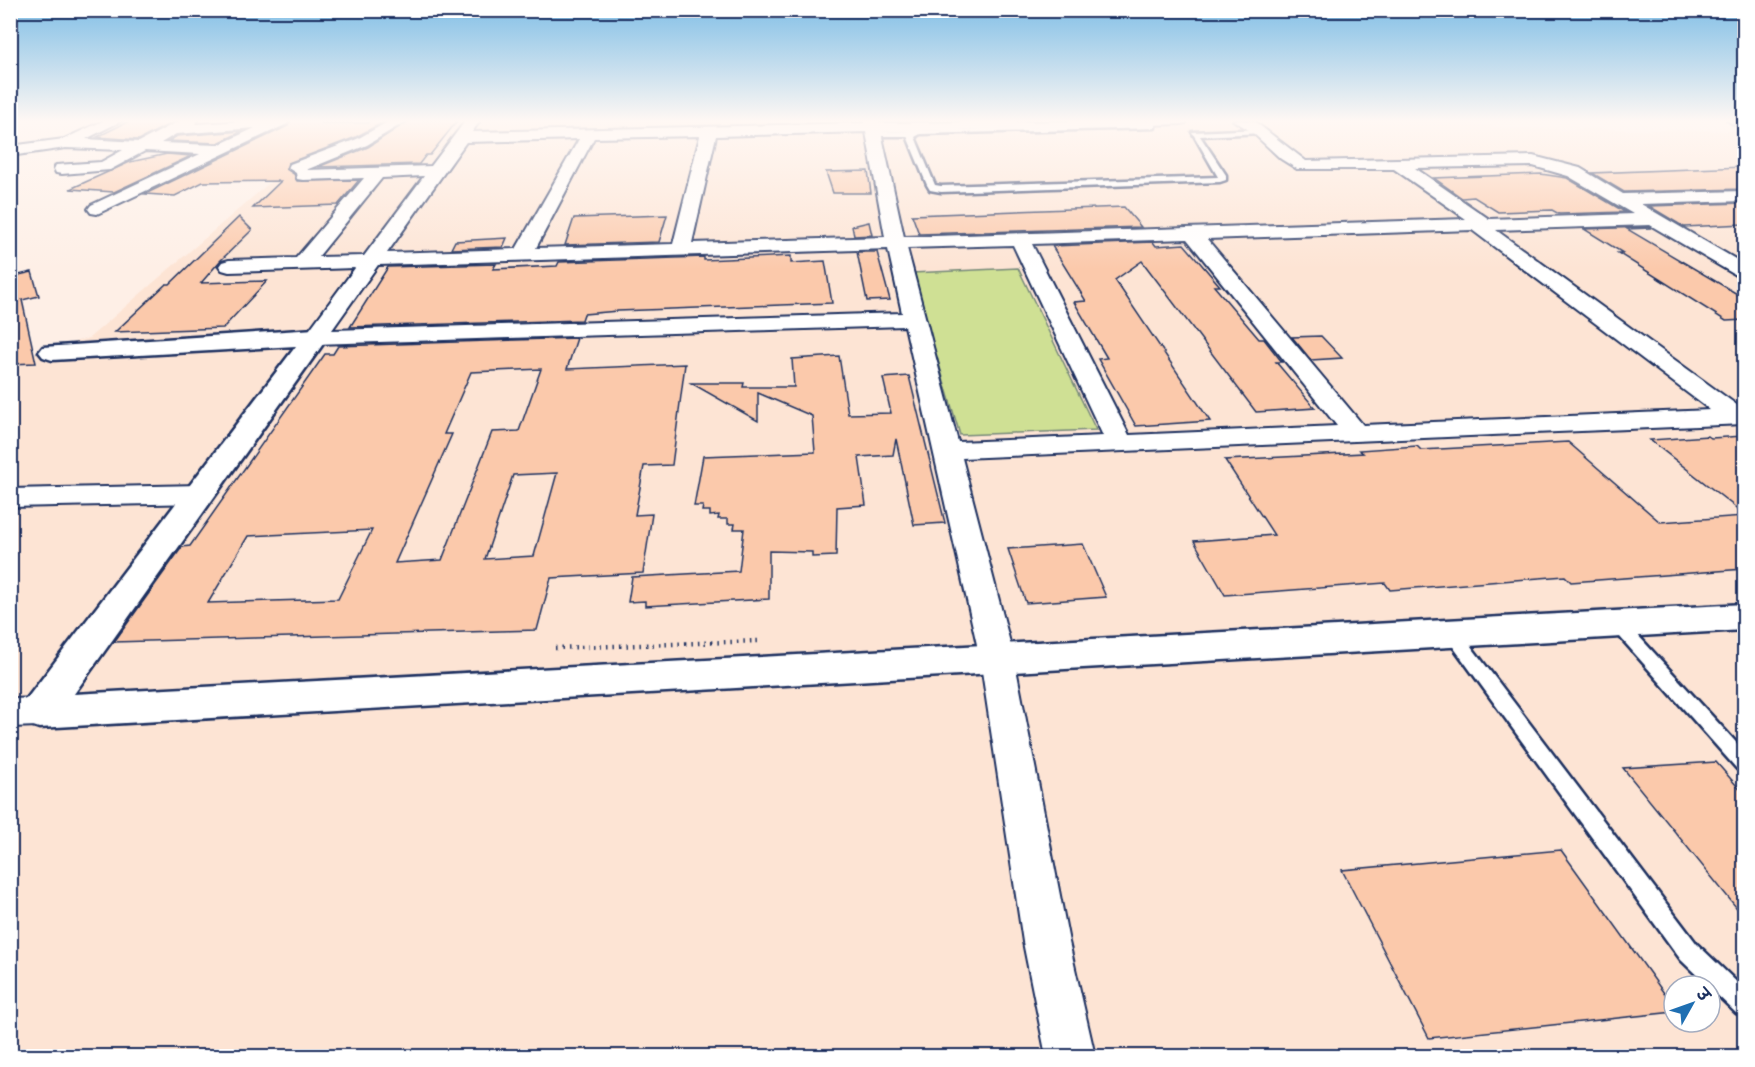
<svg xmlns="http://www.w3.org/2000/svg" width="1755" height="1067" viewBox="0 0 1755 1067" font-family="Delius,'Playpen Sans Deva',sans-serif">
	<style>
		.built { fill: #fde4d4; fill-rule: evenodd }
		.green { fill: #cfe094; stroke: #758879; stroke-width: 1.5 }
		.building { fill: #fbc9ab; stroke: #1b2f5e; stroke-width: 1.5; fill-rule: evenodd }
		.lines { fill: none; stroke-linecap: round; stroke-linejoin: round }
		.lane-casing { stroke: #1b2f5e; stroke-width: 5 }
		.street-casing { stroke: #1b2f5e; stroke-width: 4 }
		.secondary-casing { stroke: #1b2f5e; stroke-width: 5 }
		.path { stroke: #1b2f5e; stroke-width: 4.5; stroke-dasharray: 1.5 5; stroke-linecap: butt }
		.lane { fill: #fff; fill-rule: evenodd }
		.street { fill: #fff; fill-rule: evenodd }
		.secondary { fill: #fff; fill-rule: evenodd }
	</style>
	<rect width="100%" height="100%" fill="#feefe6"/>
	<filter id="ink" filterUnits="userSpaceOnUse"><feTurbulence type="fractalNoise" baseFrequency=".0167" numOctaves="2"/><feDisplacementMap in="SourceGraphic" scale="12" xChannelSelector="R" yChannelSelector="G"/><feConvolveMatrix kernelMatrix="1 2 1 2 8 2 1 2 1" color-interpolation-filters="sRGB"/></filter>
	<g filter="url(#ink)">
		<path class="built" d="M414 120H1431L1507 128 1744 131V1056H11V359L89 338 275 178 372 141ZM1674 986H1710V1022H1674Z"/>
		<path class="green" d="M1018 268 1096 430 960 435 912 273Z"/>
		<g class="building">
			<path d="M131 120H177L139 140 97 137Z"/>
			<path d="M291 120H321V123H367L371 120H387L356 137 288 163 286 169 294 174 297 181 359 180 338 205 253 208 281 181 203 182 175 196 145 194 288 126Z"/>
			<path d="M410 120H458L430 155H426L419 164 318 167 368 147Z"/>
			<path d="M243 131 218 143 169 141 177 136Z"/>
			<path d="M167 154 191 156 114 192 70 189 130 162Z"/>
			<path d="M1744 167V189L1624 192 1592 173Z"/>
			<path d="M868 171 871 193H833L826 172Z"/>
			<path d="M1541 174 1567 178 1625 212 1559 214 1552 210 1498 212 1474 197 1462 198 1434 178Z"/>
			<path d="M1744 203V224L1684 227 1649 206Z"/>
			<path d="M1124 207 1141 227 919 234 912 215Z"/>
			<path d="M667 215 659 242 565 245 574 218Z"/>
			<path d="M239 217 252 230 220 261 201 283 267 281 223 328 115 332 166 284H170Z"/>
			<path d="M869 222 872 235 854 236 852 226Z"/>
			<path d="M1649 227 1651 228 1627 229 1744 298V320L1726 321 1618 253H1623L1584 229Z"/>
			<path d="M507 238 503 247 451 249 455 241Z"/>
			<path d="M1153 242 1156 246 1184 244 1220 286H1214L1259 339H1264L1282 362H1276L1315 408 1256 412 1142 261 1115 280 1210 421 1136 426 1098 359 1107 358 1074 302 1086 301 1052 246Z"/>
			<path d="M857 252H877L890 300 867 301Z"/>
			<path d="M791 256V263L825 261 832 303 618 311 584 314 582 320 350 327 388 267 496 264 493 269 557 266 559 262 704 257V260Z"/>
			<path d="M32 272 39 296 22 300 36 363 10 364V277Z"/>
			<path d="M1321 336 1342 358 1311 360 1292 337Z"/>
			<path d="M577 338 567 369 685 364 672 465 644 466 635 515 652 514 643 573 551 578 537 630 114 642 182 547 190 546 325 354H333L338 346ZM541 369 519 431 492 432 442 560 395 563 452 434H444L471 372ZM557 473 534 556 485 559 513 475ZM372 530 338 599 208 603 248 536Z"/>
			<path d="M839 356 848 414 891 413 883 378 909 376 945 523 914 525 896 439 893 455 859 457 866 505 837 507 836 556 812 557V552L769 551V599L645 606V601L628 602 632 577 739 571 744 529H734L735 524H728V519H718L719 515 710 516V511H702L703 506H694L703 456 815 452 812 416 758 393V421L691 383H744L743 387H794L792 359Z"/>
			<path d="M1708 436 1711 438 1744 436V514L1650 440Z"/>
			<path d="M1568 442 1660 522 1744 516V569L1571 582 1565 576 1390 590 1385 583 1225 595 1194 541 1274 535 1225 460 1363 453 1359 450 1417 446 1421 450Z"/>
			<path d="M1083 544 1106 597 1026 603 1008 549Z"/>
			<path d="M1716 762 1744 794V917L1623 768Z"/>
			<path d="M1561 850 1674 1007V1012L1429 1038 1342 870Z"/>
		</g>
		<g class="lines">
			<g class="lane-casing">
				<g id="lane">
					<path d="M1152 124H1155V128L920 134 915 137 935 185 941 186 1218 177 1192 132 1262 129 1266 131 1262 133 1200 136 1226 175V180L1220 182 941 192 930 190 927 185 907 136H874L870 134 874 132Z"/>
					<path d="M1618 618 1624 620 1744 751V771L1737 769 1612 628 1610 624 1612 620Z"/>
					<path d="M1452 627 1458 629 1697 944 1744 989V1017L1736 1013 1681 960 1446 637 1444 633 1446 629Z"/>
				</g>
			</g>
			<g class="street-casing">
				<g id="street">
					<path d="M105 120H123L86 139 139 142 181 120H198L195 124 265 120 268 122 273 120 289 121 287 124 97 214 91 213 88 209 91 205 200 154 145 151 110 170 62 174 56 173 54 169 56 165 101 162 123 150 66 148 10 156V146L64 139ZM255 128 218 145 161 143 176 134Z"/>
					<path d="M391 120H408L367 145 306 170 431 166 466 120H478L479 122 472 132 864 123V120H878L879 123 1188 120 1186 123 1181 124 881 132 904 237 1466 219 1394 169H1297L1281 159 1252 132 1233 120 1254 121 1306 161 1533 156 1580 168 1623 194 1744 191V201L1641 204 1744 264V278L1737 276 1650 225 1496 230 1741 408H1744V424L962 458 1014 658 1069 942 1095 1056H1046L1023 942 980 658 905 326 315 344 307 342 304 337 355 268 229 272 222 270 219 266 222 262 229 260 296 258 364 178 303 180 297 179 296 173 288 168 290 164 357 139ZM866 132 885 237 692 243 716 136ZM700 136 673 244 536 248 594 138ZM579 139 516 249 387 253 466 142ZM1533 166 1568 176 1633 214 1489 219 1415 168ZM424 176 364 256 318 257 382 178ZM1472 230 1710 410 1363 425 1207 239ZM1187 239 1337 426 1129 435 1032 244ZM1013 245 1103 436 958 442 907 248ZM888 249 902 313 332 330 378 265Z"/>
					<path d="M1727 120H1741L1742 121 1735 125Z"/>
					<path d="M200 485 210 488 214 494 210 500 200 503 10 507V489Z"/>
					<path d="M39 698 52 702 57 712 52 722 39 726 10 727V699Z"/>
				</g>
			</g>
			<g class="secondary-casing">
				<path id="secondary" d="M315 329 324 332 328 337 74 694 1744 604V630L39 728 25 723 19 712 25 701 296 346 52 360 43 357 39 352 43 347Z"/>
			</g>
			<path class="path" d="M555 648 758 641"/>
			<use href="#lane" class="lane"/>
			<use href="#street" class="street"/>
			<use href="#secondary" class="secondary"/>
		</g>
	</g>
	<linearGradient id="sky" x2="0" y2="1"><stop stop-color="#7fbee6"/><stop offset="0.45" stop-color="#fff8f4"/><stop offset="1" stop-color="#fff8f4" stop-opacity="0"/></linearGradient>
	<rect width="1755" height="269" fill="url(#sky)"/>
	<rect width="1755" height="1067" fill="none" stroke="#fff" stroke-width="36"/>
	<rect x="18" y="18" width="1719" height="1031" fill="none" stroke="#1b2f5e" stroke-width="2" filter="url(#ink)"/>
	<g transform="translate(1692 1004) rotate(50)"><circle r="28" fill="#ffffff" stroke="#a4acbf" stroke-width="1.5"/>
	<path d="M0-4.5L10 22L0 15L-10 22Z" fill="#1f6fb2"/>
	<text y="-9" font-size="16" font-weight="bold" text-anchor="middle" fill="#1b2f5e">उ</text>
	</g>
</svg>
